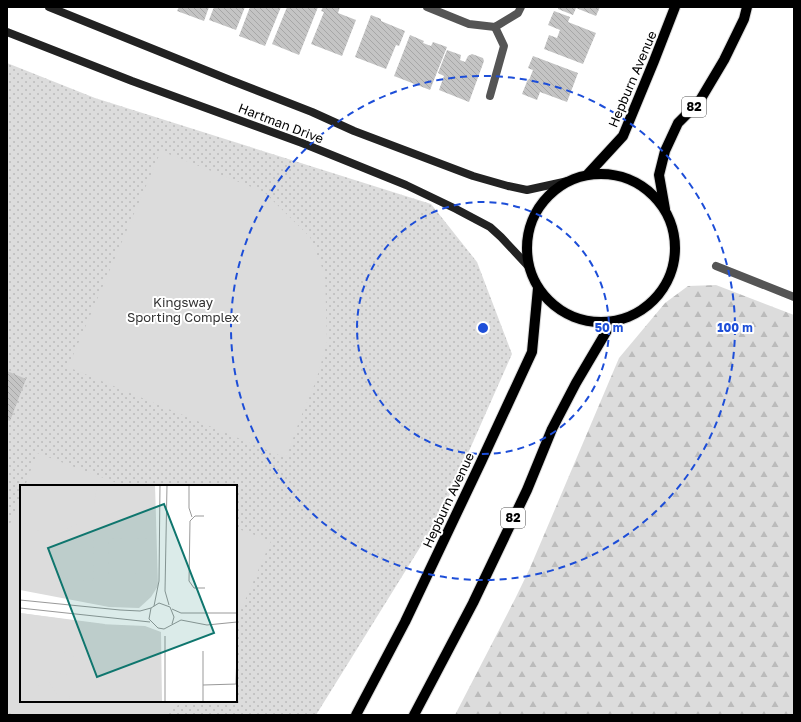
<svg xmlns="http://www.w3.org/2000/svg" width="801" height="722" viewBox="0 0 801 722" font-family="'Golos Text',sans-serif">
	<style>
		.forest { fill: url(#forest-firs) }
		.park { fill: url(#park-dots); fill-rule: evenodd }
		.garden { fill: #dcdcdc }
		.building { fill: url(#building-back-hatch) }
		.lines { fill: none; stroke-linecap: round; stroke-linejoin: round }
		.primary-casing { stroke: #dbdbdb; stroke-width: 12 }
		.street { stroke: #555; stroke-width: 8 }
		.secondary { stroke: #222; stroke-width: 8 }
		.primary { stroke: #000; stroke-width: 10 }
		.ring { fill: none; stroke: #1d4ed8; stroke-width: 2; stroke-dasharray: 7 5 }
		.labels { text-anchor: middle; stroke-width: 4; stroke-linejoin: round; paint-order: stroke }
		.shield { fill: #fff; stroke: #4c4c4c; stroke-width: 1 }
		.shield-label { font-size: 12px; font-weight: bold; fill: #000 }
		.street-label { font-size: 13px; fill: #000; stroke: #fff }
		.park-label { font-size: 13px; fill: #333; stroke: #fff }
		.inset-road { fill: none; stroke: #999; stroke-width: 1 }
		.view { fill: #0f766e; fill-opacity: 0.15; stroke: #0f766e; stroke-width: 2 }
		.inset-edge { fill: none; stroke: #000; stroke-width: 2 }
		.centre { fill: #1d4ed8; stroke: #fff; stroke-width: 2 }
		.ring-label { font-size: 12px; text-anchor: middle; font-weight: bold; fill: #1d4ed8; stroke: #fff; stroke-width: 4; stroke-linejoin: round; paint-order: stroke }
	</style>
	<defs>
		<pattern id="forest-firs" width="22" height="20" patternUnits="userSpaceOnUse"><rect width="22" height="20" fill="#dcdcdc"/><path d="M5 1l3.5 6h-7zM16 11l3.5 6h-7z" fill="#bbb"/></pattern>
		<pattern id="park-dots" width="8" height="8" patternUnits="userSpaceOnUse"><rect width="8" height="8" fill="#dcdcdc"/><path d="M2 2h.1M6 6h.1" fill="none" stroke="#bbb" stroke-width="1.8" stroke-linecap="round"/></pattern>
		<pattern id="building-back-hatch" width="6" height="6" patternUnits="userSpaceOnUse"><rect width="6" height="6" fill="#c4c4c4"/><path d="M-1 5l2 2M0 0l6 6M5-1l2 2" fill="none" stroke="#a7a7a7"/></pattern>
	</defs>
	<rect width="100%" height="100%" fill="#fff"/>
	<path class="forest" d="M716 285 794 315V715H455L515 599 530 568 619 358 665 303 688 286Z"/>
	<path class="park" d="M7 63 95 98 431 204 477 262 512 354 442 512 316 715H7ZM21 486H236V701H21Z"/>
	<g class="garden">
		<path d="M161 151 264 192 310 237 325 275 327 342 316 381 300 419 286 458 68 367Z"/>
		<path d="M37 453 125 486H25Z"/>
		<path d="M21 495V701H182L177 706 161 715H14L7 712V532Z"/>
		<path d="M236 528 271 541 236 621Z"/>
	</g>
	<g class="building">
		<path d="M179 7H209L204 21 177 11Z"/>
		<path d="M214 7H245L236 30 209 20Z"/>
		<path d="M250 7H281L265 46 239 36Z"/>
		<path d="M287 7H318L299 55 272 44Z"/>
		<path d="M323 7H340L338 13 356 20 342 56 311 44 324 12 321 11Z"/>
		<path d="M558 7H600L596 16 576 8 573 15 558 9Z"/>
		<path d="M554 11 570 17 568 22 596 33 583 64 544 49 549 35 557 38 560 30 548 25Z"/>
		<path d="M371 15 381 19V21L405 31 399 46 396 45 386 69 355 57Z"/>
		<path d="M410 35 424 41 423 43 431 46 433 42 447 47 430 90 394 76Z"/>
		<path d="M447 50 461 55 460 60 465 62 468 56 472 54 483 58 484 61 469 102 439 90 444 76 438 73Z"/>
		<path d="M533 56 578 73 567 102 540 92 537 100 522 94 528 79 529 80 533 70 528 68Z"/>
		<path d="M7 371 26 379 10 421 7 420Z"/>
	</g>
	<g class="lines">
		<g class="primary-casing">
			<g id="primary">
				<circle cx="601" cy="248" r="74"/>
				<path d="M588 174 623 136 654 61 675 7"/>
				<path d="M665 209 659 175 665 151 678 123 699 102 724 60 744 19 747 7"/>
				<path d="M356 715 405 622 481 462 532 352 538 288"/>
				<path d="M414 715 473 603 527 490 552 429 576 383 612 322"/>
			</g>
		</g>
		<g class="street">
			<path d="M427 7 469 24 495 27 518 13 521 7"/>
			<path d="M490 96 504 46 495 27"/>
			<path d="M716 266 794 297"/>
		</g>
		<g class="secondary">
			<path d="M49 7 230 80 312 112 354 131 473 176 508 186 527 190 568 181"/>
			<path d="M7 32 132 81 302 143 406 185 456 209 490 227 501 237 529 267"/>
		</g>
		<use href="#primary" class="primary"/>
	</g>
	<g class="ring">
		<circle cx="483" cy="328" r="126"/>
		<circle cx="483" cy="328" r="252"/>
	</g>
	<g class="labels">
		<g class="shield">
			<rect x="682" y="97" width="24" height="20" rx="3"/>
			<rect x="501" y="508" width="24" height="20" rx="3"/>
		</g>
		<g class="shield-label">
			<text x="694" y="111">82</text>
			<text x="513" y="522">82</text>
		</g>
		<g class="street-label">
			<text transform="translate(632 79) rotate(-67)" y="5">Hepburn Avenue</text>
			<text transform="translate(281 123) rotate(21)" y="5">Hartman Drive</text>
			<text transform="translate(448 500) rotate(-65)" y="5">Hepburn Avenue</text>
		</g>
		<g class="park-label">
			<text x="183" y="307">Kingsway<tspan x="183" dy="15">Sporting Complex</tspan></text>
		</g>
	</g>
	<g transform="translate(20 485)">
		<rect width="217" height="217" fill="#fff"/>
		<path d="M0 128 85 139 67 217H0Z" fill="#dcdcdc"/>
		<path d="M0 128 79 139 125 141 141 147 142 217H48L50 211 46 209H41L37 217H29L32 210 37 209 29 197 19 200 3 217H0V184L49 190 57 183V174L46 168 0 162Z" fill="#dcdcdc"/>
		<path d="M0 0H135L138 101 131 112 119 123 89 122 0 105Z" fill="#dcdcdc"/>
		<path d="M0 0H77L74 18 62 38 37 47H21L0 36ZM30 53H73L74 96 49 95 38 88 30 72ZM89 53 130 54 129 73 125 83 109 93H88Z" fill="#dcdcdc"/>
		<path class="inset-road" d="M147 0 145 106 149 120M169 0V23L172 32M184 31H175L170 36 169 96 174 103H185M0 115 100 125 120 126 131 123M134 121 139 96 140 0M0 123 130 137M152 124 161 128H217M152 139 154 132 150 122 139 118 131 123 129 134 138 143 144 144 161 135 187 140 217 137M216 199 217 166M183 200 217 199M145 217V151M183 217V166"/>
		<path class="view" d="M144 19 194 148 77 192 28 63Z"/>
		<rect width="217" height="217" class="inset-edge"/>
	</g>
	<circle cx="483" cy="328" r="6" class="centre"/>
	<g class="ring-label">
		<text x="609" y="332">50 m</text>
		<text x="735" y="332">100 m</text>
	</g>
	<rect width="801" height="722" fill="none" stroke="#000000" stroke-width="16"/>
</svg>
